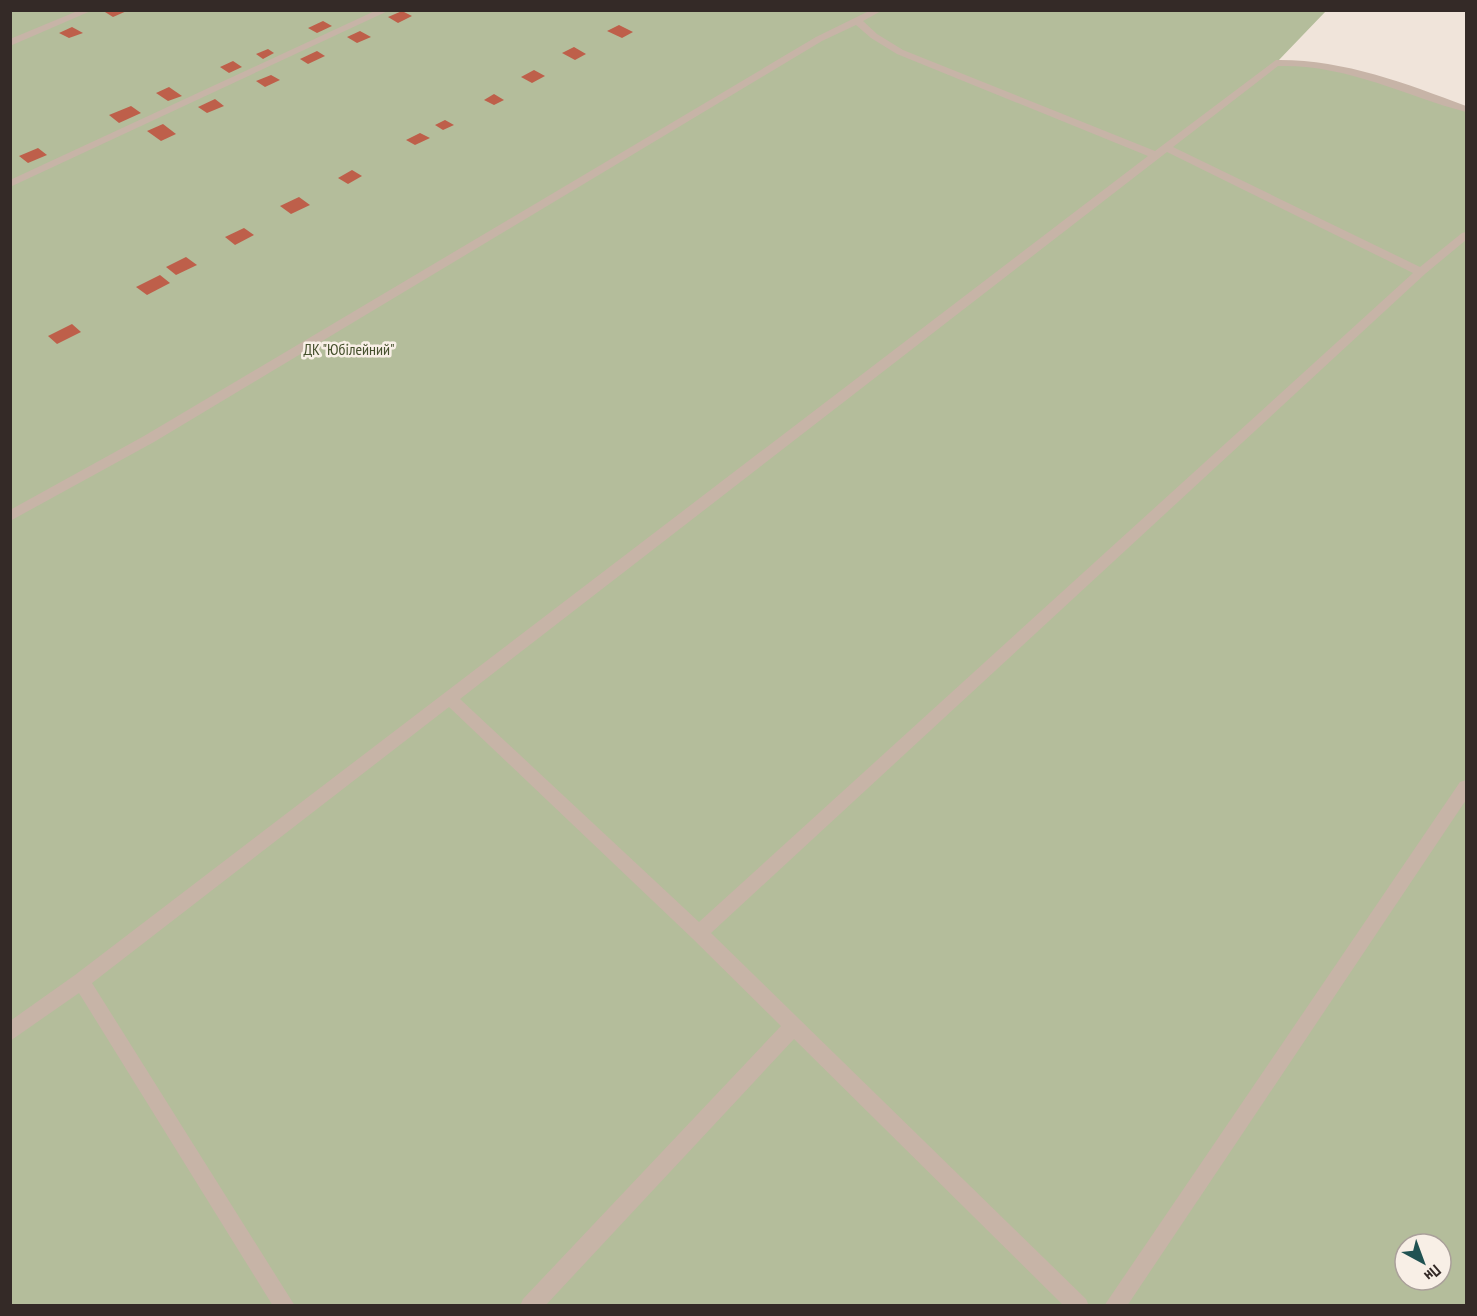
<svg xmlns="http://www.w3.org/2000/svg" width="1477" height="1316" viewBox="0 0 1477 1316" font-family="'PT Sans Narrow',sans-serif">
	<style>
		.green { fill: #b4bd9b; fill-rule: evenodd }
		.building { fill: #be5f4a }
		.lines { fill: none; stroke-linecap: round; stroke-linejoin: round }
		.service { fill: #c7b4a7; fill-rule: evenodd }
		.labels { text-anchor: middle; stroke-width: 5; stroke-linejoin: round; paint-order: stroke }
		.park-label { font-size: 16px; fill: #45502d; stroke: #f8efe6 }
	</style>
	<rect width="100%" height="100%" fill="#f0e4da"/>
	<path class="green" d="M10 11H1326L1277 62C1327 57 1417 91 1466 109V1305H11ZM1405 1244H1441V1280H1405Z"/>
	<g class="building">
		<path d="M110 10H129L113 17 105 12Z"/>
		<path d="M402 11 412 16 398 23 388 17Z"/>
		<path d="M323 21 332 26 317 33 308 28Z"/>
		<path d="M619 25 633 32 622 38 607 31Z"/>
		<path d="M72 27 83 33 69 38 59 33Z"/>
		<path d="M360 31 371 37 357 43 347 37Z"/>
		<path d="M574 47 586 54 575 60 562 53Z"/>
		<path d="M268 49 274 53 263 59 256 54Z"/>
		<path d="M317 51 325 56 308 64 300 59Z"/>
		<path d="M233 61 242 67 229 73 220 67Z"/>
		<path d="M534 70 545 76 532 83 521 77Z"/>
		<path d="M271 75 280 80 265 87 256 81Z"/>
		<path d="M169 87 182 96 168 101 156 93Z"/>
		<path d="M494 94 504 100 494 105 484 100Z"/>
		<path d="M215 99 224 106 207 113 198 107Z"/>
		<path d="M131 106 141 113 119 123 109 115Z"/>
		<path d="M445 120 454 125 443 130 435 125Z"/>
		<path d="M163 124 176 134 161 141 147 131Z"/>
		<path d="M420 133 430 138 415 145 406 140Z"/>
		<path d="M38 148 47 155 28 163 19 156Z"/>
		<path d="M352 170 362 176 348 184 338 178Z"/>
		<path d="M299 197 310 205 291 214 280 206Z"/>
		<path d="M244 228 254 235 235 245 225 237Z"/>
		<path d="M186 257 197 265 176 275 166 267Z"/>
		<path d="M160 275 170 283 147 295 136 287Z"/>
		<path d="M72 324 81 332 57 344 48 336Z"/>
	</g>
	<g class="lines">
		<g class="service">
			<path d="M80 10H93L10 46V39Z"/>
			<path d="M377 10H390L10 187V180Z"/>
			<path d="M871 10H883L863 21 877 34 903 50 1155 151 1276 60C1342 59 1405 83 1466 106V112C1403 95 1346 64 1278 66L1173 147 1420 267 1462 233 1466 232V240L1425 274 711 933 1086 1299 1089 1306H1064L794 1039 545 1306H520L523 1299 781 1026 693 939 449 707 92 983 295 1306H273L79 993 10 1041V1021L75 975 1148 156 897 54 871 38 856 25 822 41 154 442 10 521V510L144 436 816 37ZM1167 152 1413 273 699 922 460 699Z"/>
			<path d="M1466 780V800L1127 1306H1104L1460 782Z"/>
		</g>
	</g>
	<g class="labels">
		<g class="park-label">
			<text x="349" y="355">ДК "Юбілейний"</text>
		</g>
	</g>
	<rect width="1477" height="1316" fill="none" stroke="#342a27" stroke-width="24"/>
	<g transform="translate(1423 1262) rotate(139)"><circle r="28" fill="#f8efe6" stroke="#aaa09a" stroke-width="1.5"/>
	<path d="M0-4.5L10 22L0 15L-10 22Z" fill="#205252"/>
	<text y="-9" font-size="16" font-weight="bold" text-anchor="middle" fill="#342a27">Пн</text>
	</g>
</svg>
